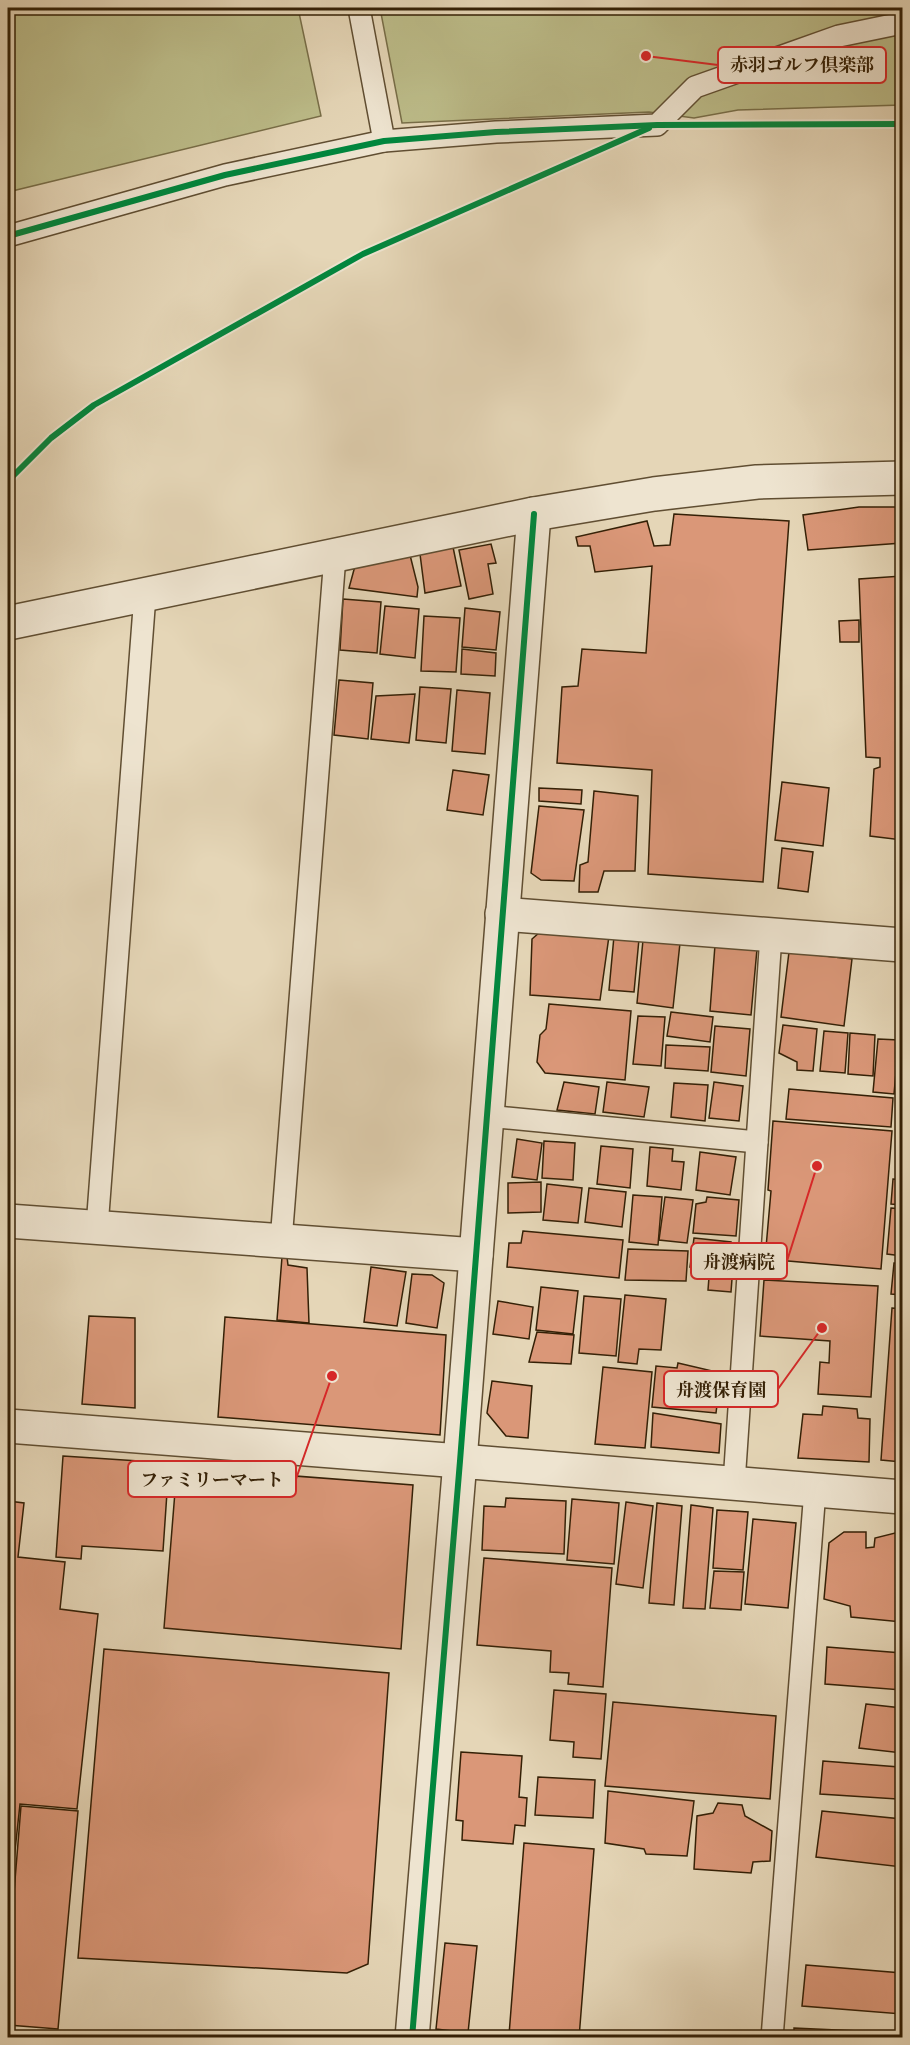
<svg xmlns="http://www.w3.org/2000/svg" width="910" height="2045" viewBox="0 0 910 2045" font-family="'Libre Caslon Text','Noto Serif JP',serif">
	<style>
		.green { fill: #bcbc89; stroke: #786e48; stroke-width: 1.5 }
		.building { fill: #da9778; stroke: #342006; stroke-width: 1.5 }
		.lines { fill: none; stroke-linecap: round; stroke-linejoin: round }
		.service-casing { stroke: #604e32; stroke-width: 24 }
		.minor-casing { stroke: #604e32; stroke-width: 36 }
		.tertiary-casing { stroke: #604e32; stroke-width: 36 }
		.service { stroke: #eee4d0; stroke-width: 21 }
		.minor { stroke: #eee4d0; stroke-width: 33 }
		.tertiary { stroke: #eee4d0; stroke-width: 33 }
		.cycleway-casing { stroke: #eee4d0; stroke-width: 10 }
		.cycleway { stroke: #00873e; stroke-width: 6 }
		.leader { fill: none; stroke: #d62828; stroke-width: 2 }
		.callout-dot { fill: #d62828; stroke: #eee4d0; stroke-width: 2 }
		.callout { fill: #eee4d0; stroke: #d62828; stroke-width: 2 }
		.callout-label { font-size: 18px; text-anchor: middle; font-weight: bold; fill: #342006 }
	</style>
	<rect width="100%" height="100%" fill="#e5d6b7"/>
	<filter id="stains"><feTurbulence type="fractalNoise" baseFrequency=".00333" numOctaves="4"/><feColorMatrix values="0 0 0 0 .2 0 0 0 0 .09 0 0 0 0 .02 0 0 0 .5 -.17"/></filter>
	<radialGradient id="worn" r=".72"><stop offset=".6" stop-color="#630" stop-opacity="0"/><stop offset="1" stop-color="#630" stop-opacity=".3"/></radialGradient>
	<g class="green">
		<path d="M8 8H298L321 116 8 192Z"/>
		<path d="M380 8H902V105L738 110 694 118 649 112 402 123Z"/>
	</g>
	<g class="building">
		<path d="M859 507H902V543L808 550 803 515Z"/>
		<path d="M674 514 789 521 763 882 648 874 652 770 557 763 562 687 578 686 582 649 646 653 652 566 595 572 590 546H578L576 537 647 521 654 546 670 545Z"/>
		<path d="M491 544 496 563 488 564 493 594 469 599 459 550Z"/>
		<path d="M453 547 461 586 425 593 420 554Z"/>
		<path d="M410 555 418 587 417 597 349 588 355 566Z"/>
		<path d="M902 576V840L870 836 874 769 880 767V758L866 757 859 579Z"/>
		<path d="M343 599 381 602 377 653 340 650Z"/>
		<path d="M385 606 419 609 415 658 380 654Z"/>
		<path d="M465 608 500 612 496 650 462 647Z"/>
		<path d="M424 616 460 618 456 672 421 671Z"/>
		<path d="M859 620V642H840L839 621Z"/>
		<path d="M462 649 496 653 495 676 461 674Z"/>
		<path d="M339 680 373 683 368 739 334 735Z"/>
		<path d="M420 687 451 689 446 743 416 740Z"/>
		<path d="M457 690 490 693 485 754 452 751Z"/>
		<path d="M415 694 409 743 371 739 376 696Z"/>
		<path d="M453 770 489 775 483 815 447 810Z"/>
		<path d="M782 782 829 788 823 846 775 840Z"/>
		<path d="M539 788 582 790 581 804 539 801Z"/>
		<path d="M594 791 638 796 635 871H604L598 892H579L580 865 588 862Z"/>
		<path d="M539 806 584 810 574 881 541 880 531 873Z"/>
		<path d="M782 848 813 852 808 892 778 888Z"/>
		<path d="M540 932 609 936 600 1000 530 995 532 939Z"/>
		<path d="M614 936 639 939 634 992 609 990Z"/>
		<path d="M643 940 680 943 673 1008 637 1003Z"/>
		<path d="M715 945 757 949 751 1015 710 1011Z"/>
		<path d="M789 952 852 959 844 1026 781 1017Z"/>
		<path d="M549 1004 631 1011 625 1080 545 1073 537 1062 540 1035 546 1029Z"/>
		<path d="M671 1012 713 1017 710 1042 667 1036Z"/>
		<path d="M638 1016 665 1017 661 1066 633 1064Z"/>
		<path d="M783 1025 817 1029 813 1071 797 1070V1062L779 1053Z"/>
		<path d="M715 1026 750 1029 746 1076 711 1072Z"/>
		<path d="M824 1031 848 1033 845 1073 820 1071Z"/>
		<path d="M850 1033 875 1035 873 1076 848 1074Z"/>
		<path d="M878 1039 899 1040 894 1094 873 1092Z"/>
		<path d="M666 1045 710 1047 708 1071 665 1068Z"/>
		<path d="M564 1082 599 1087 595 1114 557 1110Z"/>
		<path d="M607 1082 649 1087 644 1117 603 1112Z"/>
		<path d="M714 1082 743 1086 739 1121 709 1118Z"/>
		<path d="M674 1083 708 1085 705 1121 671 1117Z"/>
		<path d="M789 1089 893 1098 891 1127 786 1119Z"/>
		<path d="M773 1121 892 1131 881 1269 765 1259 771 1191 768 1190Z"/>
		<path d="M517 1139 542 1143 537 1180 512 1177Z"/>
		<path d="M544 1141 575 1143 573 1180 542 1178Z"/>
		<path d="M601 1146 633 1149 630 1188 597 1184Z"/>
		<path d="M650 1147 673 1149 672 1161 684 1162 681 1190 647 1186Z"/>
		<path d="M700 1152 736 1157 730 1195 696 1190Z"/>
		<path d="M898 1152H902V1174L896 1173Z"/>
		<path d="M893 1179 902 1180V1205L891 1204Z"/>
		<path d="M541 1182V1212L508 1213V1183Z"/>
		<path d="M547 1184 582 1188 578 1223 543 1220Z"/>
		<path d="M589 1188 626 1192 622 1227 585 1222Z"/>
		<path d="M633 1195 662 1197 658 1245 629 1242Z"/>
		<path d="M665 1197 693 1200 687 1243 659 1240Z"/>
		<path d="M707 1197 739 1200 736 1236 693 1233 696 1204 706 1202Z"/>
		<path d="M891 1208 902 1209V1256L887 1254Z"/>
		<path d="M523 1231 623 1240 619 1278 507 1267 509 1243H521Z"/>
		<path d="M694 1238 731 1242 728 1271 690 1267Z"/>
		<path d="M628 1249 688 1251 686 1281 625 1280Z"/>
		<path d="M282 1257H287L288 1265 307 1268 309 1323 277 1320Z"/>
		<path d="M894 1263 902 1264V1295L891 1294Z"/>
		<path d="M371 1267 406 1272 397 1326 364 1322Z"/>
		<path d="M412 1274 432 1275 444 1283 437 1328 406 1323Z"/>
		<path d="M709 1277 732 1279 731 1292 708 1290Z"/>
		<path d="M764 1280 878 1286 871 1397 818 1394 820 1362 829 1363 830 1341 760 1336Z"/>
		<path d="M541 1287 578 1291 573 1334 536 1330Z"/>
		<path d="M625 1295 666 1299 661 1350 639 1349 637 1364 618 1362Z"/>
		<path d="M584 1296 621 1299 616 1356 579 1353Z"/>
		<path d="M498 1301 533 1307 529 1339 493 1334Z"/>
		<path d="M892 1308 902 1309V1462L881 1460Z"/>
		<path d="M89 1316 135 1318V1408L82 1404Z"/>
		<path d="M225 1317 446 1335 440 1435 218 1417Z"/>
		<path d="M537 1332 574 1335 571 1364 529 1362Z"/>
		<path d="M678 1363 721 1373 716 1413 652 1407 656 1366 677 1368Z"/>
		<path d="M603 1367 652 1372 645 1448 595 1444Z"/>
		<path d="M492 1381 532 1386 528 1438 506 1436 487 1413Z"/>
		<path d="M823 1406 857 1409 858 1418 870 1419 869 1462 798 1458 803 1414 822 1415Z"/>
		<path d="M653 1413 721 1424 719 1453 651 1447Z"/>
		<path d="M63 1456 169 1463 163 1551 82 1546 81 1559 56 1557Z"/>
		<path d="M177 1467 413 1485 401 1649 164 1628Z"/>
		<path d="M506 1498 566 1501 564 1554 482 1550 484 1506 505 1507Z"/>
		<path d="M572 1499 619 1503 614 1564 567 1560Z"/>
		<path d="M8 1501 24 1503 18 1557 65 1562 60 1609 98 1614 77 1809 20 1804 8 1916Z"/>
		<path d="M626 1502 653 1506 643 1588 616 1584Z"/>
		<path d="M657 1503 682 1506 674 1605 649 1603Z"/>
		<path d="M691 1505 713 1508 705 1609 683 1608Z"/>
		<path d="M717 1510 748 1512 743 1570 713 1568Z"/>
		<path d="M753 1519 796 1523 788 1608 745 1604Z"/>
		<path d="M844 1532H866V1548L874 1547 875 1538 899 1532 902 1536V1622L851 1617 850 1606 824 1599 829 1543Z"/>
		<path d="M484 1558 612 1568 603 1687 568 1684 569 1673 550 1672 551 1651 477 1645Z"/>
		<path d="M714 1571 744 1572 741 1610 710 1608Z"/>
		<path d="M827 1647 902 1653V1690L825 1684Z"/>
		<path d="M104 1649 389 1673 368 1964 347 1973 78 1958Z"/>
		<path d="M554 1690 606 1694 601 1759 573 1757 574 1742 550 1740Z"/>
		<path d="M613 1702 776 1716 770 1799 605 1786Z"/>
		<path d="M866 1704 902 1708V1753L859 1748Z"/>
		<path d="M461 1752 522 1756 519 1797 527 1798 525 1826 515 1825 513 1844 462 1840 463 1821 456 1820Z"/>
		<path d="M823 1761 899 1767 897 1799 820 1794Z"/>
		<path d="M538 1777 595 1780 593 1818 535 1815Z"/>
		<path d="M608 1791 694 1801 687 1856 646 1854 644 1849 605 1843Z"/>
		<path d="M718 1803 742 1805 745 1816 772 1831 770 1861 753 1862 751 1873 694 1869 697 1816 713 1813Z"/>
		<path d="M21 1806 78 1811 58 2029 8 2025V1916L12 1917Z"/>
		<path d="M822 1811 902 1819V1867L816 1857Z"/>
		<path d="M524 1843 594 1849 579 2038H493L494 2033 509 2035Z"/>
		<path d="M445 1943 477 1946 468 2033 436 2029Z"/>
		<path d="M806 1965 902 1973V2014L802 2006Z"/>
		<path d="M794 2028 902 2033V2038H794Z"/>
	</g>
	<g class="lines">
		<g class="service-casing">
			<g id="service">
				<path d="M359 8 384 141"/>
				<path d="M8 236 225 175 384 141 496 132 657 125 695 87 839 36 902 23"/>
				<path d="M487 1116 757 1142"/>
				<path d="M97 1227 145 595"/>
				<path d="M281 1241 335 556"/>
				<path d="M734 1483 771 935"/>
				<path d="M772 2038 815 1490"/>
			</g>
		</g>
		<g class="minor-casing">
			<g id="minor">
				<path d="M8 623 534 514 654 494 757 482 902 478"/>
				<path d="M502 914 902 945"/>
				<path d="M8 1221 476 1255"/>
				<path d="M8 1426 460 1461 534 514"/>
			</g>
		</g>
		<g class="tertiary-casing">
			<path id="tertiary" d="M412 2038 460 1461 902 1497"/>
		</g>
		<use href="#service" class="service"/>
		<use href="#minor" class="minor"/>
		<use href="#tertiary" class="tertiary"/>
		<g class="cycleway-casing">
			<g id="cycleway">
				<path d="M8 236 225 175 384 141 496 132 657 125 902 124"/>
				<path d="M8 481 51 438 94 405 363 254 649 128"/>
				<path d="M412 2038 460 1461 534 514"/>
			</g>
		</g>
		<use href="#cycleway" class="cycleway"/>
	</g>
	<path class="leader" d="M646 56L718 65M817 1166L787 1261M822 1328L778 1389M332 1376L296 1479"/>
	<g class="callout-dot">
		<circle cx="646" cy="56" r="6"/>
		<circle cx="817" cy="1166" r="6"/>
		<circle cx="822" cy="1328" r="6"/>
		<circle cx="332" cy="1376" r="6"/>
	</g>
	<g class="callout">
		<rect x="718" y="47" width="168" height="36" rx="6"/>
		<rect x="691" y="1243" width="96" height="36" rx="6"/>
		<rect x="664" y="1371" width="114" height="36" rx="6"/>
		<rect x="128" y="1461" width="168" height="36" rx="6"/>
	</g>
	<g class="callout-label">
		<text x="802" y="71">赤羽ゴルフ倶楽部</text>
		<text x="739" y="1268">舟渡病院</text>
		<text x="721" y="1396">舟渡保育園</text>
		<text x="212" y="1486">ファミリーマート</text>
	</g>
	<rect width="910" height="2045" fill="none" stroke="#e5d6b7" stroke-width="30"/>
	<rect x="9" y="9" width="892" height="2027" fill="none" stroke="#342006" stroke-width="3"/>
	<rect x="15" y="15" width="880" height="2015" fill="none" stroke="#342006" stroke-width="1.5"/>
	<rect width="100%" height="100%" filter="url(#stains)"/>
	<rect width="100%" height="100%" fill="url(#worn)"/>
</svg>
